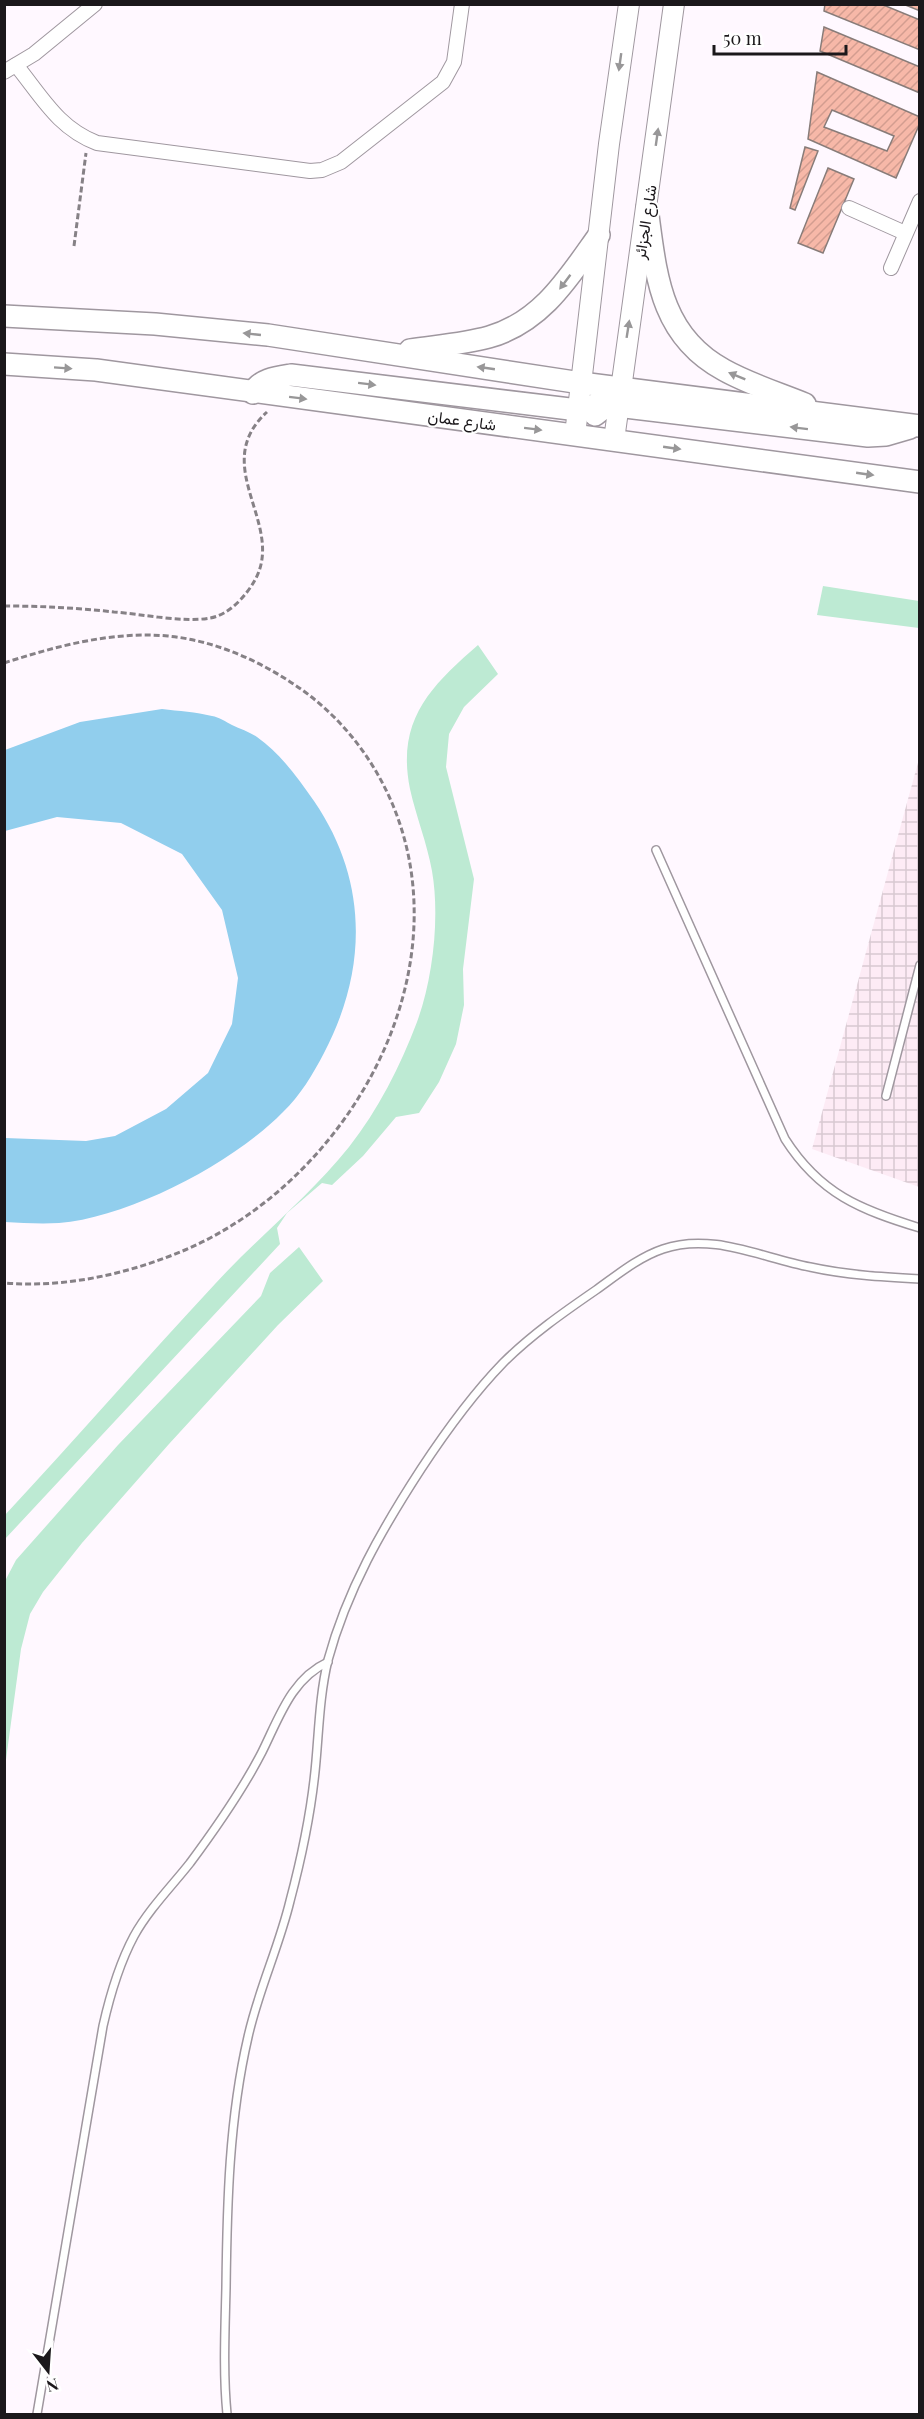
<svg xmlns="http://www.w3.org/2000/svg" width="924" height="2419" viewBox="0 0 924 2419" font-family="'Playfair Display',Vazirmatn,serif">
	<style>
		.industrial { fill: url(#industrial-grid) }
		.green { fill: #bdead3 }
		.water { fill: #91ceed }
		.building { fill: url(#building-hatch); stroke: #887c79; stroke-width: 1.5; fill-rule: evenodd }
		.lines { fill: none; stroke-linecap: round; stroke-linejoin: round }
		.lane-casing { stroke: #9f979f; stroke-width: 10 }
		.street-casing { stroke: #9f979f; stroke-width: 16 }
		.secondary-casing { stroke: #9f979f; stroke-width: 22 }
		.primary-casing { stroke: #9f979f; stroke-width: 24 }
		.path { stroke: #868186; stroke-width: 3; stroke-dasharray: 6 3; stroke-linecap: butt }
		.lane { stroke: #fff; stroke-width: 7 }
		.street { stroke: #fff; stroke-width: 14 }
		.secondary { stroke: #fff; stroke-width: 20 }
		.primary { stroke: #fff; stroke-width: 21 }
		.oneway { fill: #989798 }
		.labels { text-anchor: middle; stroke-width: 4.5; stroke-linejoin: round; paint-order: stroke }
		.street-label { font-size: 16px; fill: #1b181b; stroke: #fff }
	</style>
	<defs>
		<pattern id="industrial-grid" width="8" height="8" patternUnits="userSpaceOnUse" patternTransform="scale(1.5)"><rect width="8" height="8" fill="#fdebf5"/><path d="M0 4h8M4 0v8" fill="none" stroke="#d8c9d1"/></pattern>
		<pattern id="building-hatch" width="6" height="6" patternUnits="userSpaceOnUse" patternTransform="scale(1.5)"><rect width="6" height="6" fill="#f7b8a8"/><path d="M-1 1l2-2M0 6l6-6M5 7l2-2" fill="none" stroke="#d39d90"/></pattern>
	</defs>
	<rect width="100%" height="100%" fill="#fff8ff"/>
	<path class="industrial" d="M919 759V1187L812 1149Z"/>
	<g class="green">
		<path d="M823 586 919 601V628L817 615Z"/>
		<path d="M478 645 498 674 464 707 449 734 446 767 474 879 463 969 464 1005 456 1044 439 1082 419 1113 396 1117 363 1156 332 1185 322 1183 287 1213 277 1228 280 1244 5 1539V1515C76 1439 144 1360 215 1284 258 1237 309 1197 349 1147 378 1110 400 1067 417 1022 433 978 440 917 432 871 427 843 416 816 410 789 396 720 431 686 478 645Z"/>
		<path d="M299 1247 323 1281 278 1325 169 1444 82 1543 43 1592 30 1614 21 1649 5 1767V1581L16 1560 118 1445 261 1296 270 1273Z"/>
	</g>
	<path class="water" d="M162 709C179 711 196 712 212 716 219 717 226 722 232 725 240 729 250 732 257 737 280 753 298 778 314 801 368 880 368 969 324 1053 313 1074 300 1096 283 1112 233 1163 130 1217 59 1223 41 1224 22 1223 5 1222V1138L86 1141 115 1136 166 1109 208 1073 232 1024 238 978 222 910 182 854 121 823 57 817 5 831V750L80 722Z"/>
	<g class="building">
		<path d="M825 4H881L920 20V50L824 11Z"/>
		<path d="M903 4H920V11Z"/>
		<path d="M824 27 920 67V93L820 51Z"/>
		<path d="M817 72 920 117V123L896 178 808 139ZM832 110 894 136 887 151 824 127Z"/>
		<path d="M805 147 818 151 795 210 790 208Z"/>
		<path d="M828 168 854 179 823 253 798 243Z"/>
	</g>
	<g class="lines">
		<g class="lane-casing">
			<g id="lane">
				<path d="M656 850 785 1139C820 1194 861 1210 920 1228"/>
				<path d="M886 1096 920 965"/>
				<path d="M37 2414 103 2026C110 1995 119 1964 134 1936 149 1909 171 1887 190 1863 216 1828 242 1791 262 1752 279 1718 291 1679 328 1662"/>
				<path d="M227 2414C223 2373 225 2330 226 2288 227 2204 229 2119 248 2037 258 1991 279 1947 290 1901 302 1856 312 1808 316 1761 319 1727 320 1693 328 1660 347 1590 382 1529 421 1469 446 1431 472 1395 503 1363 531 1335 564 1312 596 1290 617 1275 639 1257 663 1249 712 1232 762 1258 810 1267 846 1275 883 1277 920 1279"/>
			</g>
		</g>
		<g class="street-casing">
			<g id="street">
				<path d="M16 65C42 97 58 128 97 143L310 171 322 170 341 162 443 82 454 62 462 4"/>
				<path d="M4 72 34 54 95 4"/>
				<path d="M849 208 905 233"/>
				<path d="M891 268 920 201"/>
			</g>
		</g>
		<g class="secondary-casing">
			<g id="secondary">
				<path d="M575 435 609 144 629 4"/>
				<path d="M614 440 674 4"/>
			</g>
		</g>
		<g class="primary-casing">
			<g id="primary">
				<path d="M647 208C656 273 659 335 724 370 749 384 778 393 805 404"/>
				<path d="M4 316 155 324 268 335 581 383 920 426"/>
				<path d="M410 350C436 346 464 344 489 337 542 322 569 277 599 235"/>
				<path d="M4 364 96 370 920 482"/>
				<path d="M253 393C259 379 278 377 291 375L578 410C596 406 606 400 620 387"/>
				<path d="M595 415 604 408 617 406 868 436 886 435 910 428"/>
			</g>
		</g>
		<g class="path">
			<path d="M74 246 86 153"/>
			<path d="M4 606C42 606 78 608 114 612 142 614 184 623 210 618 229 615 246 596 255 580 286 524 208 466 267 412"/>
			<path d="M4 663C57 646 112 631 168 636 218 641 265 663 305 692 344 721 373 759 392 803 465 975 348 1180 185 1250 128 1274 66 1288 4 1283"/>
		</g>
		<use href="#lane" class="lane"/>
		<use href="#street" class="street"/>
		<use href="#secondary" class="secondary"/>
		<use href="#primary" class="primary"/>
	</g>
	<defs><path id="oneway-solid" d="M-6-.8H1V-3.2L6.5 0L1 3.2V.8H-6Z" transform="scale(1.5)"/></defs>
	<g class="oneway">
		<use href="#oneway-solid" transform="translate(620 62) rotate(98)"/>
		<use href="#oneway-solid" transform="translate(657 137) rotate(-82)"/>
		<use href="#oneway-solid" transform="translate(565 282) rotate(127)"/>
		<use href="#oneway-solid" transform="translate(628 329) rotate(-81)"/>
		<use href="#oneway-solid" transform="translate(252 334) rotate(-174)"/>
		<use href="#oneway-solid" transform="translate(63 368) rotate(4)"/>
		<use href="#oneway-solid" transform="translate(486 368) rotate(-172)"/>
		<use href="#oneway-solid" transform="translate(737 376) rotate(-158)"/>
		<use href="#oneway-solid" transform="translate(367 384) rotate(7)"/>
		<use href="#oneway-solid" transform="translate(298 398) rotate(7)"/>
		<use href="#oneway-solid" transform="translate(799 428) rotate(-173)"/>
		<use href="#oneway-solid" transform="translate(533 429) rotate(7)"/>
		<use href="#oneway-solid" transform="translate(672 448) rotate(8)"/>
		<use href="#oneway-solid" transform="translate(865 474) rotate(8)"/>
	</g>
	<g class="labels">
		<g class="street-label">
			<text transform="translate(645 222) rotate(-81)" y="6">شارع الجزائر</text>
			<text transform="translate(462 420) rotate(8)" y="6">شارع عمان</text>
		</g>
	</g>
	<rect width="924" height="2419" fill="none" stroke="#1b181b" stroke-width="12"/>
	<g transform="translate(48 2371) rotate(163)" stroke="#ffffff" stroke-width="4.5" paint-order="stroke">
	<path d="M0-4.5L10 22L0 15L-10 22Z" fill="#1b181b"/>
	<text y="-9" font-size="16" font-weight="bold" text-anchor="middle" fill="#1b181b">N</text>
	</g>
	<path d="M714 45v9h132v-9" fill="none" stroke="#1b181b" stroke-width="3"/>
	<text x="723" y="45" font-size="18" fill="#1b181b" stroke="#ffffff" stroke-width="4.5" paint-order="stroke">50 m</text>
</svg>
